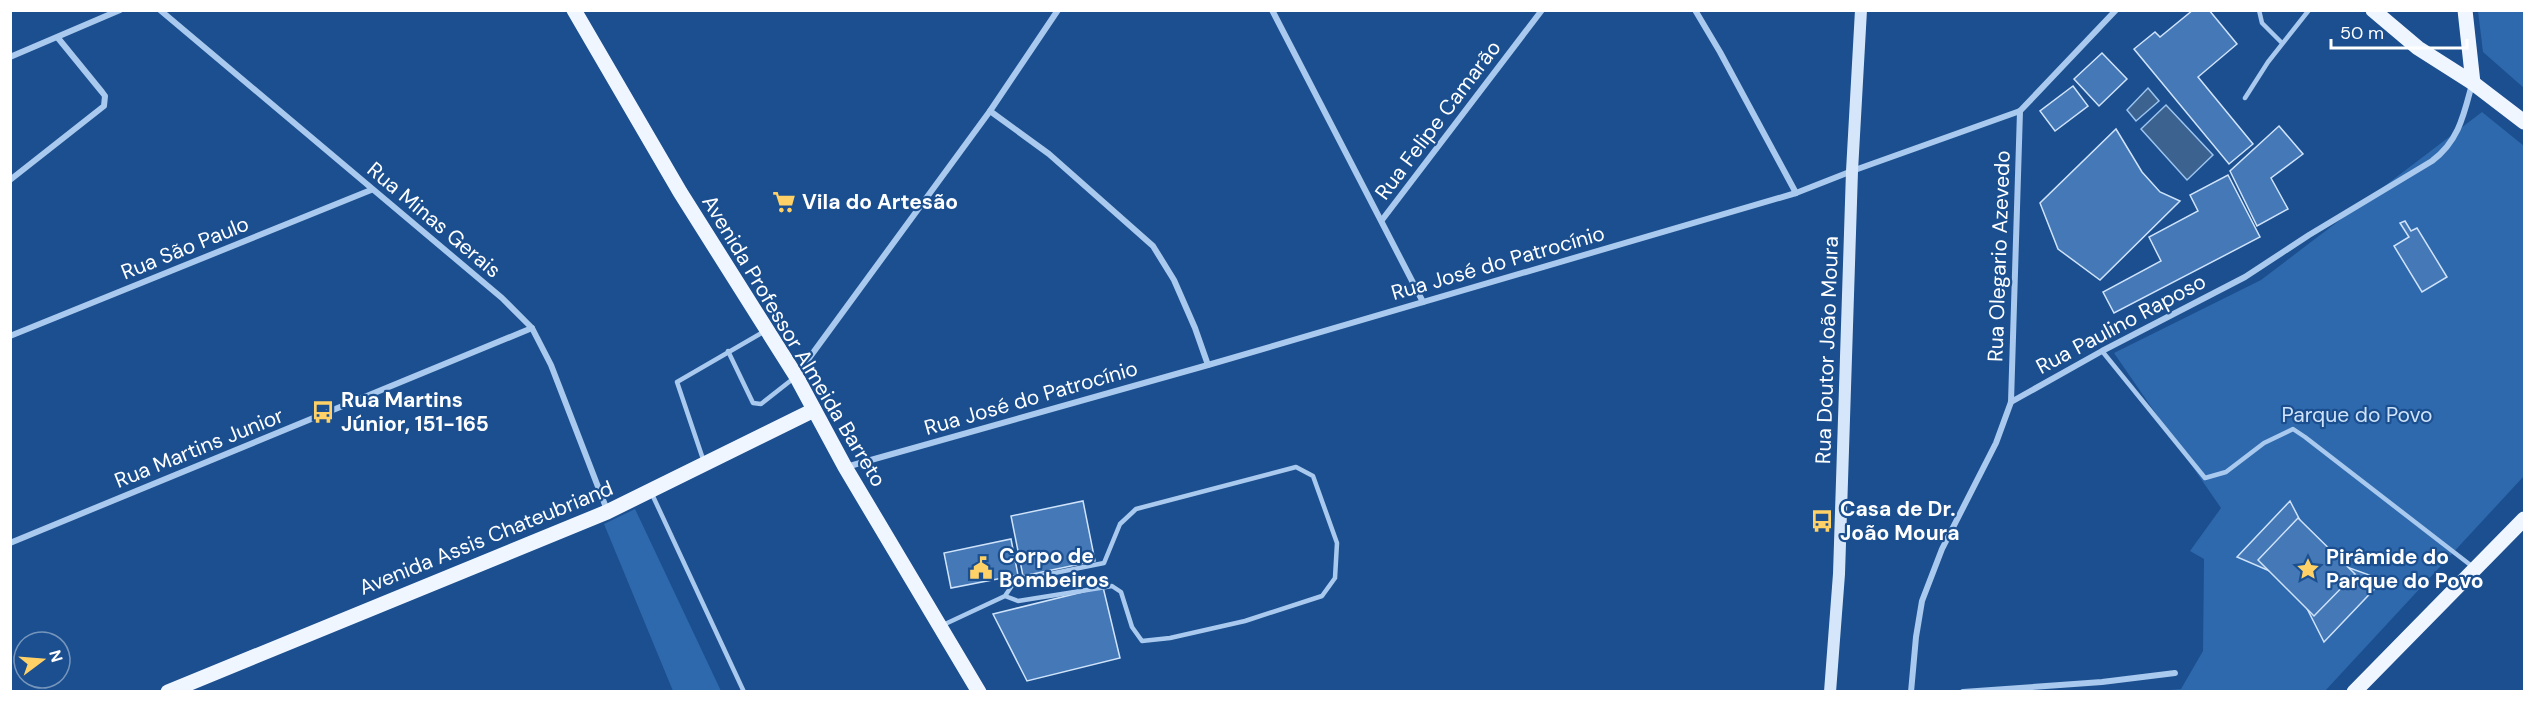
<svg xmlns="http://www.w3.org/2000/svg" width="2535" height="702" viewBox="0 0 2535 702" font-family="'DM Sans',sans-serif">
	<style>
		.green { fill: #2e69ad }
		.water { fill: #3c6290; stroke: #9cc4f0; stroke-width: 1.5 }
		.building { fill: #4478b7; stroke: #cfe3fa; stroke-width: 1.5 }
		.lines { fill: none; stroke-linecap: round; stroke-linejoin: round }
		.service { stroke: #a9c9ee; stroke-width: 4.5 }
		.minor { stroke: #a9c9ee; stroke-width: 6 }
		.secondary { stroke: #d6e6fa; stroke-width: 12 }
		.primary { stroke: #f0f6ff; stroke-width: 15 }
		.labels { text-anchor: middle; stroke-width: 4.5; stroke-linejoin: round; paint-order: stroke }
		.street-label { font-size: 21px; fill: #fff; stroke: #1b4f8f }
		.poi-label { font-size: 21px; font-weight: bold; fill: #fff; stroke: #1b4f8f; text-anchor: start }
		.park-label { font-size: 21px; fill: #cfe3fa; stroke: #1b4f8f }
	</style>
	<rect width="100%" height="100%" fill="#1b4f8f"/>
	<g class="green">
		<path d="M2478 11H2524V88L2483 52Z"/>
		<path d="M2482 112 2524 146V476L2325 691H2158L2181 689 2203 651 2204 559 2190 551 2221 508 2114 353 2261 280Z"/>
		<path d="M635 509 721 691H673L604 524Z"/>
	</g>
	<g class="water">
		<path d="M2148 88 2159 101 2136 121 2127 110Z"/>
		<path d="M2166 105 2213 155 2187 180 2141 129Z"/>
	</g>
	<g class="building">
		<path d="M2193 10H2209L2237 44 2198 77 2253 144 2229 164 2134 49 2155 32 2160 37Z"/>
		<path d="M2102 53 2127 79 2099 106 2074 79Z"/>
		<path d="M2073 86 2088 106 2055 131 2040 111Z"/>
		<path d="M2279 126 2303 154 2271 178 2288 209 2257 226 2230 171Z"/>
		<path d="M2116 129 2142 172 2160 192 2180 201 2100 280 2058 249 2040 203Z"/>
		<path d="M2228 175 2260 237 2114 313 2103 292 2161 261 2149 237 2198 211 2190 195Z"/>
		<path d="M2405 221 2411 231 2417 228 2447 277 2422 292 2394 246 2409 237 2400 223Z"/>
		<path d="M1083 501 1095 561 1023 576 1011 516Z"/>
		<path d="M2290 501 2319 557 2383 580 2324 642 2293 581 2237 557Z"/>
		<path d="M2298 518 2355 574 2314 616 2258 560Z"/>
		<path d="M1011 539 1018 575 951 588 944 553Z"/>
		<path d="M1103 587 1120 658 1027 681 993 614Z"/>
	</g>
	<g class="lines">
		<g class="service">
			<path d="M2259 10 2262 23 2282 43"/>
			<path d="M2245 98 2268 62 2309 10"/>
			<path d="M728 351 753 403 761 404 794 378"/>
			<path d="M2102 351 2205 478 2226 472 2264 443 2293 429 2305 437 2473 567"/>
			<path d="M704 462 677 382 765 331"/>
			<path d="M651 492 744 692"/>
			<path d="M943 625 1005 596 1015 581 1104 563 1120 524 1136 509 1296 467 1313 476 1337 543 1335 578 1322 596 1245 621 1170 638 1142 641 1132 627 1121 592 1112 586 1018 601 1005 596"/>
		</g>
		<g class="minor">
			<path d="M160 10 502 298 532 328 551 365 607 510"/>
			<path d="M1272 10 1423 302"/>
			<path d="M1695 10 1720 52 1796 193"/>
			<path d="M10 57 120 10"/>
			<path d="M990 111 1049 154 1153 246 1174 280 1195 328 1208 365"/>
			<path d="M10 180 104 106 105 96 102 92 58 38"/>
			<path d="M1382 220 1542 10"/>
			<path d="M10 336 371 190"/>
			<path d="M796 376 990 111 1058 10"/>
			<path d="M2011 402 2102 351 2245 277 2309 235 2432 161C2459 141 2464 114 2472 84"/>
			<path d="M846 467 1208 365 1796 193 1852 171 2020 111 2116 10"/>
			<path d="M10 543 532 328"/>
			<path d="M1911 692 1916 637 1922 601 1942 549 1996 443 2011 402 2020 111"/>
			<path d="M1963 692 2102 682 2175 673"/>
		</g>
		<path class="secondary" d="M1830 692 1839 574 1852 171 1861 10"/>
		<g class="primary">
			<path d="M574 10 680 192 796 376 845 467 979 692"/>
			<path d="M2373 10 2418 48 2473 83 2524 122"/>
			<path d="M2465 10 2473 83"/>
			<path d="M168 692 607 512 814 410"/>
			<path d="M2354 692 2524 519"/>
		</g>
	</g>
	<defs>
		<g id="supermarket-bare" transform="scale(1.8)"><path d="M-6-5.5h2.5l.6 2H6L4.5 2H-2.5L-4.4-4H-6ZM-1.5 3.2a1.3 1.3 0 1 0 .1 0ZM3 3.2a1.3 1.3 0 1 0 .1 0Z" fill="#ffd166" stroke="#1b4f8f" stroke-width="2.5" paint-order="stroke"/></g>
		<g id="bus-bare" transform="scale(1.8)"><path d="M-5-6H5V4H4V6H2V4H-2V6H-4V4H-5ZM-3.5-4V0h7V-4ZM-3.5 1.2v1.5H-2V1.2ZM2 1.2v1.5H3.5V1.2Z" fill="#ffd166" stroke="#1b4f8f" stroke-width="2.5" paint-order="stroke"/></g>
		<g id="civic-bare" transform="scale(1.8)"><path d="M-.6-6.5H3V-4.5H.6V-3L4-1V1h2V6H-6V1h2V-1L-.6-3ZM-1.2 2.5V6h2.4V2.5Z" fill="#ffd166" stroke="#1b4f8f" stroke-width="2.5" paint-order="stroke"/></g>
		<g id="sight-bare" transform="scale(1.8)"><path d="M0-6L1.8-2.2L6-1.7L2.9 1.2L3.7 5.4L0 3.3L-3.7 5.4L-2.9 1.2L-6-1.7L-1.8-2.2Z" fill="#ffd166" stroke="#1b4f8f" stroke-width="2.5" paint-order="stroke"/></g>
	</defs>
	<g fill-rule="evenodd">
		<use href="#supermarket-bare" x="784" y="202"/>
		<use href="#bus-bare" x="323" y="412"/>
		<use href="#bus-bare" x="1822" y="521"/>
		<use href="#civic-bare" x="981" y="568"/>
		<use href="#sight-bare" x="2308" y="569"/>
	</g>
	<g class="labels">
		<g class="street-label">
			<text transform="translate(1438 120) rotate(-53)" y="7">Rua Felipe Camarão</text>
			<text transform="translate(434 220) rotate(40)" y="7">Rua Minas Gerais</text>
			<text transform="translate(185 248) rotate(-22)" y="7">Rua São Paulo</text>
			<text transform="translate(1999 256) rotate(-88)" y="7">Rua Olegario Azevedo</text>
			<text transform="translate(1498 263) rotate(-16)" y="7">Rua José do Patrocínio</text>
			<text transform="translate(2121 324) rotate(-28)" y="7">Rua Paulino Raposo</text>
			<text transform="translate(794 341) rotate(59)" y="7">Avenida Professor Almeida Barreto</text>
			<text transform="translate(1827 350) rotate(-88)" y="7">Rua Doutor João Moura</text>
			<text transform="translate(1031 398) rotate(-16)" y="7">Rua José do Patrocínio</text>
			<text transform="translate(199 448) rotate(-22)" y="7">Rua Martins Junior</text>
			<text transform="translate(486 538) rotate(-22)" y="7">Avenida Assis Chateubriand</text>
		</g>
		<g class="poi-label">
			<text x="802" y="209">Vila do Artesão</text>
			<text x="341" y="407">Rua Martins<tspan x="341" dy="24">Júnior, 151-165</tspan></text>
			<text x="1840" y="516">Casa de Dr.<tspan x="1840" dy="24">João Moura</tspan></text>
			<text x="999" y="563">Corpo de<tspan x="999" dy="24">Bombeiros</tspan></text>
			<text x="2326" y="564">Pirâmide do<tspan x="2326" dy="24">Parque do Povo</tspan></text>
		</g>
		<g class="park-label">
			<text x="2357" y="422">Parque do Povo</text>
		</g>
	</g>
	<rect width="2535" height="702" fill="none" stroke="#ffffff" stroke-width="24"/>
	<g transform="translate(42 660) rotate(74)"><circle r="28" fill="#1b4f8f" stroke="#7695bc" stroke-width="1.5"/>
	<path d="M0-4.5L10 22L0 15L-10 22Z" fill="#ffd166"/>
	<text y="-9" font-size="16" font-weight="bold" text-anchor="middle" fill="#ffffff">N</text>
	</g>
	<path d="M2331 39v9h136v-9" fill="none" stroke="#ffffff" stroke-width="3"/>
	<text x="2340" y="39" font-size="18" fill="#ffffff" stroke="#1b4f8f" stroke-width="4.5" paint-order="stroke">50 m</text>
</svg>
